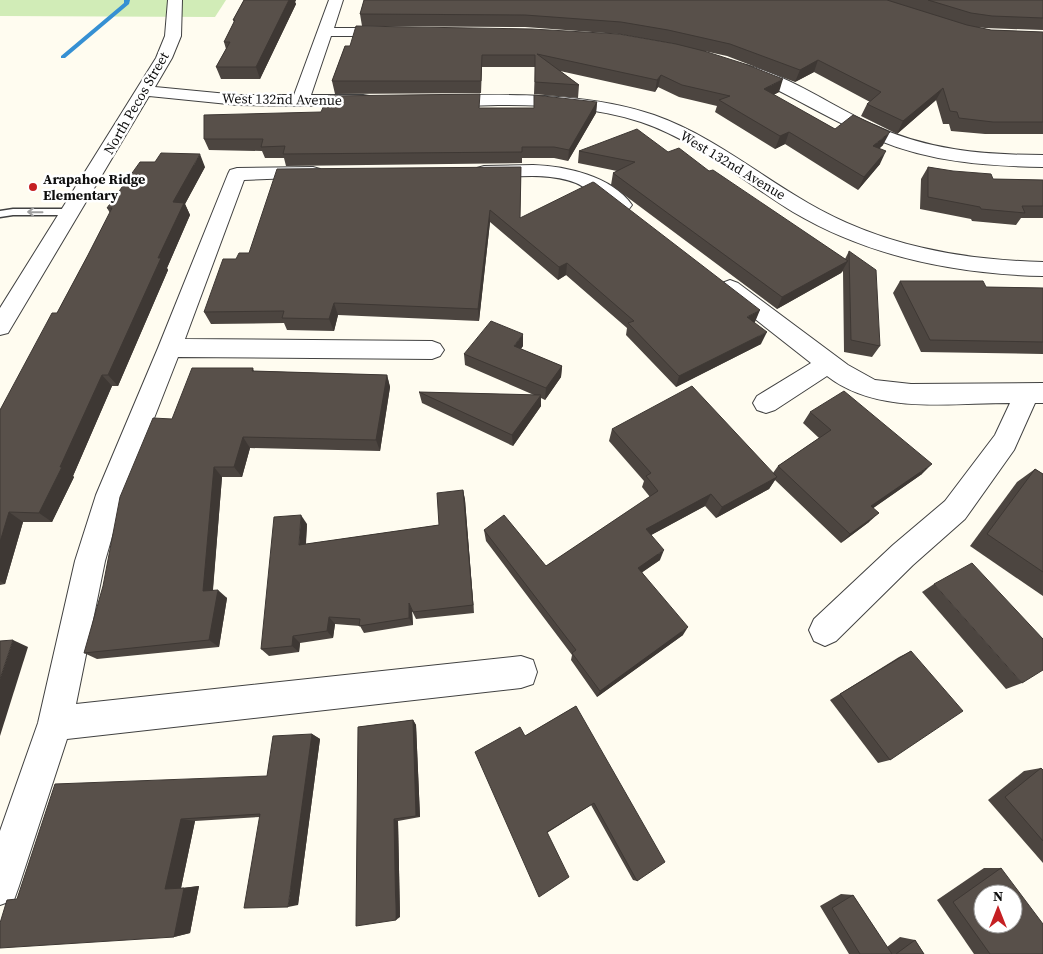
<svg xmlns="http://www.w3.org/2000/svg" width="1043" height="954" viewBox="0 0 1043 954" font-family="'Source Serif 4',serif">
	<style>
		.green { fill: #d1ecb7 }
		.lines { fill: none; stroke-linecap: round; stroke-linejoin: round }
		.stream { fill: #3690d3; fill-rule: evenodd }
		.service-casing { stroke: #414141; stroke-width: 3 }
		.minor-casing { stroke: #414141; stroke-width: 2 }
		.service { fill: #fff; fill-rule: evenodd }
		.minor { fill: #fff; fill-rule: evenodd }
		.wall { fill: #4c4540 }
		.shaded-wall { fill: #3e3834 }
		.building { fill: #58504a; stroke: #3e3834; fill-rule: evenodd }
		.oneway { stroke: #9f9f9f }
		.poi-dot { fill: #c52023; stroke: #fff; stroke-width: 2 }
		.labels { text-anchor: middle; stroke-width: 5; stroke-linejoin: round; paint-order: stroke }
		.far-street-label { font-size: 14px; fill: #0e0e0e; stroke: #fff }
		.far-poi-label { font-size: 14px; font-weight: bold; fill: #0e0e0e; stroke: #fff; text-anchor: start }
	</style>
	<rect width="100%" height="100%" fill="#fffcf0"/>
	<path class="green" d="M0 0H226L215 17 0 16Z"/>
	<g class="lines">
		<path class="stream" d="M124 0H130L129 4 65 58H61V56L124 3Z"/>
		<g class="service-casing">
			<path id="service" d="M13 209H70L75 212 70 215H13L0 217V211Z"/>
		</g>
		<g class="minor-casing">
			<g id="minor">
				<path d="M168 0H182L181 36 172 58 155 87 238 95H294L329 0H343L334 28H392L397 29 399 32 397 35 392 36H331L311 95H363L369 96 371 100 369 104 300 106 238 105 149 96 8 333 0 335V308L156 58 165 36Z"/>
				<path d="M746 65C790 76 830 105 871 124 926 150 983 155 1043 155V167C986 166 931 162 878 140 830 121 788 92 740 73L738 70 740 67Z"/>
				<path d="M444 95C514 95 587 92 654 115 711 135 756 173 808 203 880 245 960 260 1043 262V276C956 274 869 257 793 212 743 181 697 141 641 122 595 107 546 105 498 105 479 105 457 108 438 104L436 100 438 96Z"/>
				<path d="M533 165C565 166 612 176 632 205L629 209C611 214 593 190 576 183 548 172 514 177 484 178L477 176 475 172 477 168 484 166Z"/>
				<path d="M313 167 320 169 322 173 320 177 244 180 185 339 432 341 440 344 444 350 440 356 432 359 178 357 124 495 105 561 76 704 521 656 533 660 537 672 533 684 521 688 67 739 19 886 14 900 0 905V831L38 723 75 561 96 495 158 348 228 174 230 170 237 168Z"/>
				<path d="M730 280 738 283 848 365 875 380 911 384 1043 383V403H1035L1014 450 965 519 913 565 836 641 825 646 814 641 809 630 814 619 893 545 945 501 995 435 1010 403C950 403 877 415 827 376L775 410 766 413 757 410 753 403 757 396 811 363 722 293 719 288 722 283Z"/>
			</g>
		</g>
		<use href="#service" class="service"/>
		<use href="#minor" class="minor"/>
	</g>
	<g class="wall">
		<path d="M244 0H296L295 2 296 4 260 79H221L216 67 226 49 224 42 234 22 233 20Z"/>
		<path d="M364 0H1043V30L985 28 976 27 991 30 1043 32V134H985L951 131 949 124H943L936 100 897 134 861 116 867 104 870 102 814 72 795 82 727 56 704 51 779 92 773 95 835 129 883 145 879 149 880 164 858 190 785 144 775 149 715 112 717 106 679 97 658 87 655 92 560 71 579 85 578 98 534 94 535 67H482L481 93 335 94 332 81 345 46 674 44 619 34 525 27 362 26 360 14Z"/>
		<path d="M597 102 596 113 568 161 554 158H522V163L286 166 284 158H265L262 151 209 150 204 139 481 108H534Z"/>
		<path d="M579 151 668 152 709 171 845 259 849 251 880 346 872 357 844 352 843 271 841 273 777 309 611 185 613 173 617 171 578 163Z"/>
		<path d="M155 162 205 167 185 204 190 215 167 268 168 270 118 386H112L73 476 74 477 52 522H23L5 584 0 585V410L57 313 88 255 110 213 107 208Z"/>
		<path d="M521 167 520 218 755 322H754L761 344 676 387 626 335 627 328 566 275 558 280 490 222 479 321 338 315 334 331 287 330 284 323 211 324 204 312 236 259 249 253Z"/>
		<path d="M928 167 993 179 1043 180V218H1021L1016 225 972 221 971 219 920 209 921 179Z"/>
		<path d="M900 281 986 287 1043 288V354L921 352 893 293Z"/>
		<path d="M523 346 521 349 562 366 561 377 545 400 541 398V406L513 446 422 403 419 392 534 395 465 365 464 354Z"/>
		<path d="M253 368 254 371 387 375 390 387 380 451 250 448 242 477H222L213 590 227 598 219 647 97 659 84 653 172 419Z"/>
		<path d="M810 412 922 474 873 508 869 522 841 543 775 480 769 489 716 518 705 506 651 535 660 560 642 572 683 635 597 697 571 660 572 655 486 541 484 530 546 566 650 497 642 487 644 481 609 441 612 429 773 473 778 466 819 438 803 423Z"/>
		<path d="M1035 469 1043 474V596L970 546 1017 482Z"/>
		<path d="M463 490 465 500 474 613 416 619 412 611 413 625 364 633 360 626 335 624 333 638 300 643 299 652 269 656 261 649 307 524 306 544 439 525Z"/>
		<path d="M934 584 1022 683 1006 689 922 592Z"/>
		<path d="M911 651 890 760 878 763 830 700 899 657Z"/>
		<path d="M576 706 637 881 633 880 591 805 547 833 539 897 525 736Z"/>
		<path d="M413 720 416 725 420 817 398 821 400 917 358 727Z"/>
		<path d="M312 734 320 739 298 905 260 817 195 821 181 888 199 886 190 933 174 937 17 899 267 776Z"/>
		<path d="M1041 768 1043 770V863L988 800 1024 771Z"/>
		<path d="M984 868H1001L1043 954H974L937 900Z"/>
		<path d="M841 894 853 895 887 947 900 937 915 940 924 954H849L820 906Z"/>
	</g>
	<g class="shaded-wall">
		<path d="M289 0H296L295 2 296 4 260 79 256 67Z"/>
		<path d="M818 60 814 72 795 82 800 70Z"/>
		<path d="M661 75 658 87 655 92 657 80Z"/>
		<path d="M783 79 779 92 760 102 764 89Z"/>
		<path d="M943 88 936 100 897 134 903 121Z"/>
		<path d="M597 102 596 113 568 161 569 150Z"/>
		<path d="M789 132 785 144 775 149 780 136Z"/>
		<path d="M890 132 883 145 867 159 873 146Z"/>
		<path d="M886 151 880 164 858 190 864 177Z"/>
		<path d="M200 154 205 167 185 204 190 215 167 268 168 270 118 386 108 375 158 258 173 202Z"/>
		<path d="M490 210V222L479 321 478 309Z"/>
		<path d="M848 261 841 273 777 309 782 297Z"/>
		<path d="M567 263 566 275 558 280 559 267Z"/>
		<path d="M334 303 338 315 334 331 329 319Z"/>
		<path d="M760 310 755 322 742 329 747 317Z"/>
		<path d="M767 332 761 344 676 387 679 376Z"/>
		<path d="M523 334V346L514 357V346Z"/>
		<path d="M562 366 561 377 545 400 546 388Z"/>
		<path d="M102 375 112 386 73 476 74 477 52 522 39 513Z"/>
		<path d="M387 375 390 387 380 451 376 440Z"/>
		<path d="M541 395V406L513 446 512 435Z"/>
		<path d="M243 437 250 448 242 477 234 467Z"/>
		<path d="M932 464 922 474 862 516 871 506Z"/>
		<path d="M214 467 222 477 212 599 203 591Z"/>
		<path d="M777 477 769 489 716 518 722 507Z"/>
		<path d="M463 490 465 500 474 613 473 605Z"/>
		<path d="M711 494 705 506 642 540 646 529Z"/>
		<path d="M9 512 23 522 5 584 0 581V542Z"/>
		<path d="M879 513 869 522 841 543 850 534Z"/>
		<path d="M301 515 307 524 305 554 299 545Z"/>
		<path d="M664 550 660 560 634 578 638 568Z"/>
		<path d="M218 590 227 598 219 647 209 640Z"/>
		<path d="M409 603 412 611 413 625 409 618Z"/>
		<path d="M329 617 335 624 333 638 327 631Z"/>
		<path d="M688 627 683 635 597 697 600 691Z"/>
		<path d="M293 636 300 643 299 652 292 646Z"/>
		<path d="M13 640 28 647 0 736V679Z"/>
		<path d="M413 720 416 725 420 817 416 816Z"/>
		<path d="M312 734 320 739 298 905 288 907Z"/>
		<path d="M181 819 195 821 181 888 165 889Z"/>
		<path d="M394 819 398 821 400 917 396 920Z"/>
		<path d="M199 886 190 933 174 937 184 888Z"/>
	</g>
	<g class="building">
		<path d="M244 0H289L256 67H216L230 42H224L235 20H233Z"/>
		<path d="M364 0H887L967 25 991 30 1043 32V122H993L959 118 957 112 950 111 943 88 903 121 867 104 881 92 818 60 800 70 730 44 668 30 621 22 525 15 360 14Z"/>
		<path d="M928 0H1043V18L992 16 971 13Z"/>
		<path d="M356 26 532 29 619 34 676 44 704 51 745 64 783 79 764 89 835 129 853 115 890 132 873 146 886 151 864 177 789 132 780 136 719 100 730 96 682 85 661 75 657 80 537 54 579 85 535 82V55H482L481 81H332L345 46H350Z"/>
		<path d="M480 94 479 108H534V95L597 102 569 150 554 147H522V152L283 154 285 146 261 147 263 139H204V115L321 112 328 96Z"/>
		<path d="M637 129 668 152 679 148 709 171 713 170 848 261 782 297 613 173 635 162 579 151Z"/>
		<path d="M161 153 200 154 173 202 184 203 158 258H161L108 375H102L60 467H62L39 513 9 512 0 542V410L52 313H57L88 255 112 208H107L140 162H155Z"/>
		<path d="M521 167 520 218 593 182 595 183 760 310 747 317 767 332 679 376 628 323 634 321 567 263 559 267 490 210 478 309 334 303 329 319 282 318 284 311 204 312 223 259H236L239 253H249L277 169Z"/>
		<path d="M928 167 953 171 991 174 993 179 1043 180V206H1022L1025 213 981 209 980 207 928 197Z"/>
		<path d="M849 251 876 270 880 346 851 340Z"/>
		<path d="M900 281H983L986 287 1043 288V342L930 340Z"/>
		<path d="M491 321 523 334 514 346 562 366 546 388 464 354Z"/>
		<path d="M192 368H253L252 371 387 375 376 440 243 437 234 467H214L203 591 218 590 209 640 84 653 103 586 120 497 153 418 172 419Z"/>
		<path d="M692 386 777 477 722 507 711 494 646 529 664 550 638 568 688 627 600 691 572 653 576 650 484 530 504 515 546 566 658 491 646 476 651 473 612 429Z"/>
		<path d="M844 391 932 464 871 506 879 513 850 534 778 466 831 430 810 412Z"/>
		<path d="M419 392 541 395 512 435Z"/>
		<path d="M1035 469 1043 474V572L987 534Z"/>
		<path d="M463 490 473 605 413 612 409 603V618L359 626 360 619 329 617 327 631 293 636 292 646 261 649 274 517 301 515 299 545 439 525 437 493Z"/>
		<path d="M972 563 1043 639V670L1022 683 934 584Z"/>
		<path d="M13 640 0 679V641Z"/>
		<path d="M911 651 963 711 890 760 840 694Z"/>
		<path d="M576 706 665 862 637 881 594 803 547 832 569 877 539 897 475 752 520 727 525 736Z"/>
		<path d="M413 720 416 816 394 819 396 920 356 926 358 727Z"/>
		<path d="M312 734 288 907 244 908 260 814 181 819 165 889 184 888 174 937 0 948V923L7 900 17 899 55 784 267 776 273 736Z"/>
		<path d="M1041 768 1043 770V841L1005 797Z"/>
		<path d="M1001 868 1043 924V954H990L953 902ZM983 894H1013V924H983Z"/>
		<path d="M853 895 892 954H860L832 908Z"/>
		<path d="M915 940 924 954H896Z"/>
	</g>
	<defs><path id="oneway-shaft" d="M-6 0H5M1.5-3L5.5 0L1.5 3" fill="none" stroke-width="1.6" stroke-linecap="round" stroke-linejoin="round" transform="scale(1.25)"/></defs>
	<use class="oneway" href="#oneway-shaft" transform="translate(35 212) rotate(-179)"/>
	<circle class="poi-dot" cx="33" cy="187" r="5"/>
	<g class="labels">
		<g class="far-street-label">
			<text transform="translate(282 99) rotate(1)" y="5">West 132nd Avenue</text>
			<text transform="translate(136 103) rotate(-60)" y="5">North Pecos Street</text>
			<text transform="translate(733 165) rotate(31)" y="5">West 132nd Avenue</text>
		</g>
		<g class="far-poi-label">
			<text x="43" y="184">Arapahoe Ridge<tspan x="43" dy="16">Elementary</tspan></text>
		</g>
	</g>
	<g transform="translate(998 909)"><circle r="24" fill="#ffffff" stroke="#9f9f9f"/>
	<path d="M0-4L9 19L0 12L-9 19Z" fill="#c52023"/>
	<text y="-8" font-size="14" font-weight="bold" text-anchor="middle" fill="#0e0e0e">N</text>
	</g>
</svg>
